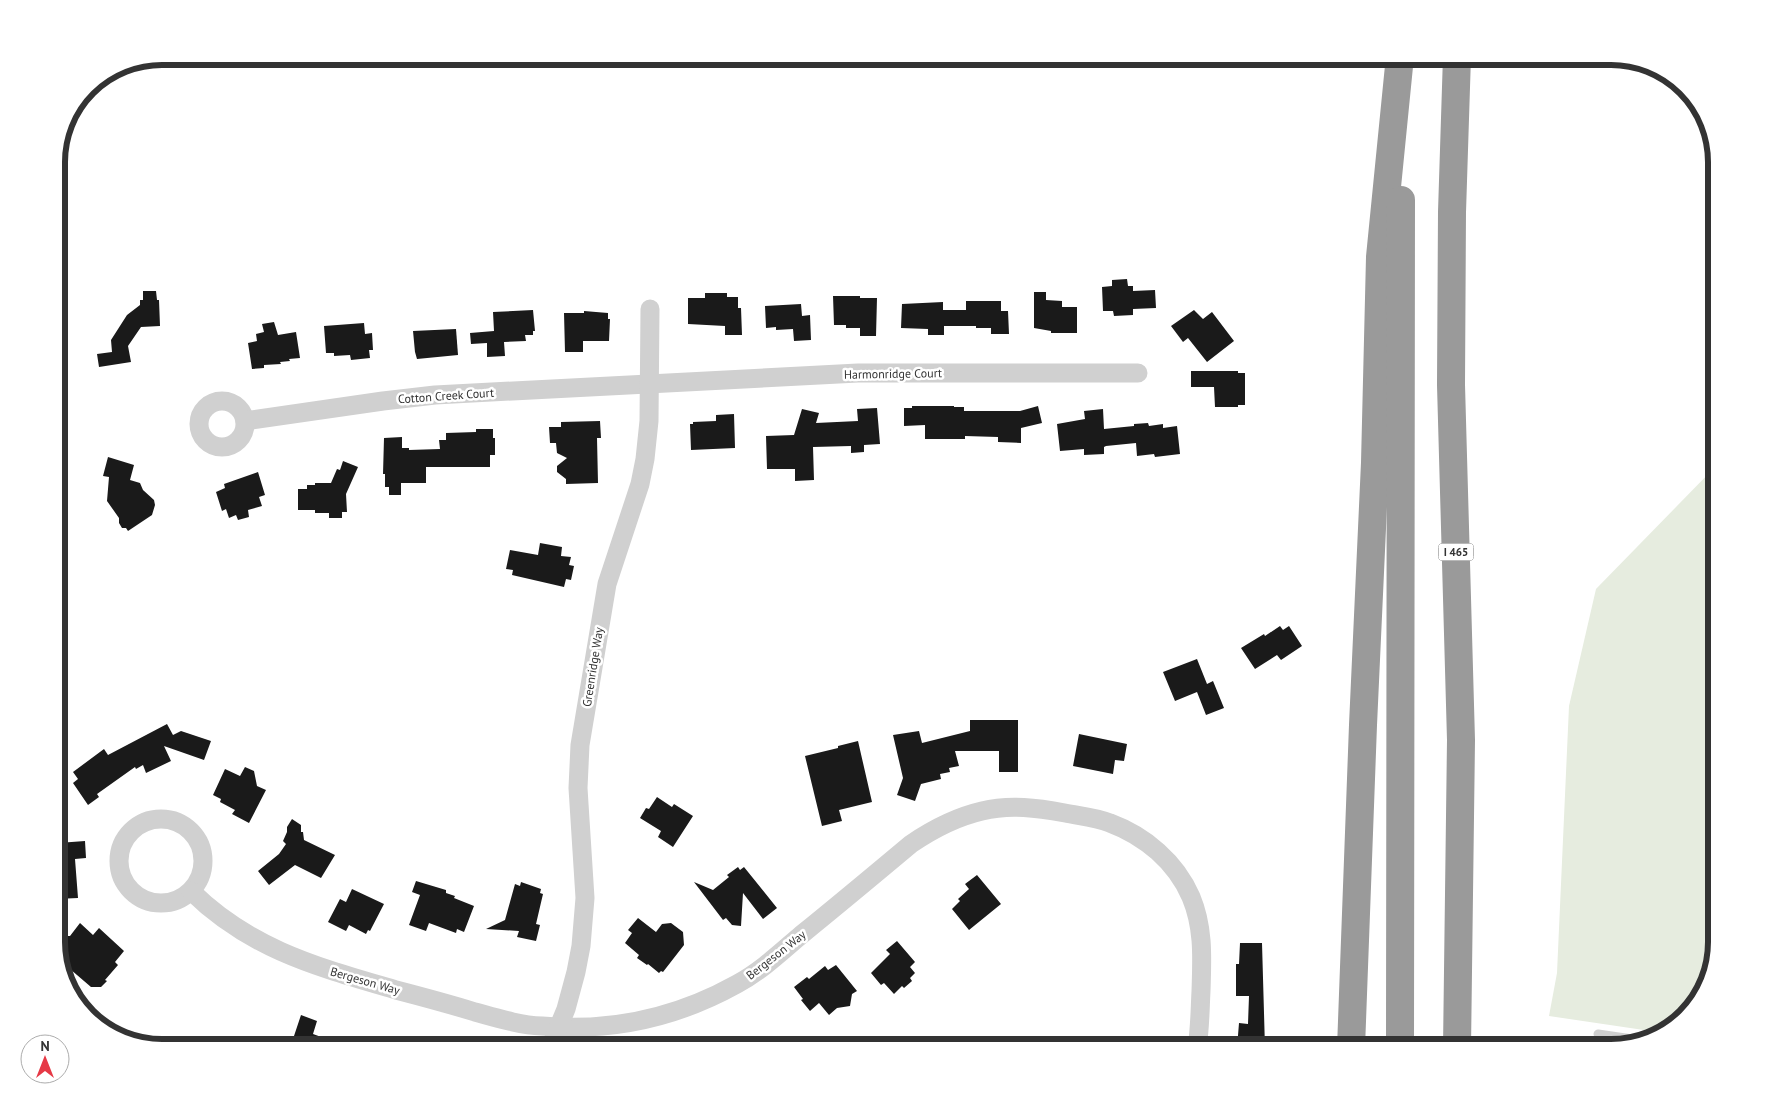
<svg xmlns="http://www.w3.org/2000/svg" width="1773" height="1104" viewBox="0 0 1773 1104" font-family="'PT Sans',sans-serif">
	<style>
		.green { fill: #e6ecdf }
		.building { fill: #1a1a1a }
		.lines { fill: none; stroke-linecap: round; stroke-linejoin: round }
		.service { stroke: #d0d0d0; stroke-width: 9 }
		.minor { stroke: #d0d0d0; stroke-width: 19 }
		.motorway { stroke: #9a9a9a; stroke-width: 28 }
		.labels { text-anchor: middle; stroke-width: 5; stroke-linejoin: round; paint-order: stroke }
		.shield { fill: #fff; stroke: #707070; stroke-width: 1 }
		.shield-label { font-size: 11px; font-weight: bold; fill: #333 }
		.street-label { font-size: 12px; fill: #333; stroke: #fff }
		.rim { fill: none; stroke: #333; stroke-width: 6 }
	</style>
	<rect width="100%" height="100%" fill="#fff"/>
	<path class="green" d="M1717 465V942L1702 995 1664 1033 1549 1016 1557 973 1569 706 1596 589Z"/>
	<g class="building">
		<path d="M1127 279 1128 286H1133V291L1155 290 1156 308 1133 309V315L1114 316 1113 311H1103L1102 287 1112 286V280Z"/>
		<path d="M143 291H156L157 300H159L160 326 141 327 128 346 131 362 99 367 97 354 112 352 111 340 127 315 140 305V300H143Z"/>
		<path d="M1034 292H1046V300L1062 301V307H1077V333H1051V331L1034 328Z"/>
		<path d="M705 293H727V297H738V308H741L742 335H725V326L688 324V298H705Z"/>
		<path d="M833 296H860V298H877L876 336H860V328H846V325H834Z"/>
		<path d="M966 301H1001V311H1008L1009 334H991V328H976V326H944V335H928V329L901 328 902 304 943 302V310H966Z"/>
		<path d="M801 304 802 316 810 315 811 340 794 341 793 329 776 330V327L766 328 765 306Z"/>
		<path d="M533 310 535 331H533V335H525L526 341 504 342 505 356 487 357V343L471 344 470 333 494 331 493 312Z"/>
		<path d="M1194 310 1203 319 1212 312 1234 341 1207 362 1188 338 1183 342 1171 326Z"/>
		<path d="M584 311 608 313V319H610L609 341H583V352H565L564 313H584Z"/>
		<path d="M274 322 278 335 296 332 300 358 289 359 290 361 280 362 281 364 264 365V368L252 369 248 343 257 341 256 334 264 332 262 324Z"/>
		<path d="M364 323 365 334 372 333 373 350H369L370 358 351 360 350 355 334 356V353H326L324 326Z"/>
		<path d="M456 329 458 355 417 359 415 352 413 331Z"/>
		<path d="M1191 371H1238V373H1245V405H1238V407H1215L1214 387H1191Z"/>
		<path d="M912 406H954V407H964V411H1020L1038 406 1042 423 1021 428V443L998 442V437L965 436V439H925V425L904 426V408H912Z"/>
		<path d="M877 408 880 444 864 445V452L851 453V446L813 447 814 480 795 481V469H767L766 436 794 435 802 409 819 413 816 423 858 421 857 409Z"/>
		<path d="M1103 409 1104 429 1134 426V424L1148 423 1149 426 1163 424V428L1177 426 1180 454 1155 457 1154 454 1137 456 1136 443 1106 446 1104 447V454L1084 455V449L1060 451 1057 424 1085 419 1084 411Z"/>
		<path d="M734 414 735 448 691 450 690 424H693V422L716 421V415Z"/>
		<path d="M600 421 601 438H597L598 483 566 484V479L557 472V466L567 458 557 453 556 443H550L549 427H561V422Z"/>
		<path d="M476 429H493V438H495V455H490V467H426V483H401V495H389V487H385V474H383L384 438 402 437V448H409V450L440 449 439 440H446V433L476 432Z"/>
		<path d="M108 457 134 465 130 480 140 483 143 490 154 500 155 505 152 515 128 531 126 528H122L119 523V518L107 501 109 477 103 476Z"/>
		<path d="M343 461 358 467 346 494 347 512H342V518H329V513H315V510H298V489H307V485H315V483H331L337 469 340 470Z"/>
		<path d="M258 472 265 495 259 497 262 506 248 510 249 517 238 520 236 515 229 518 226 509 222 511 216 492 225 488 224 484Z"/>
		<path d="M540 543 562 547 561 556 571 557 569 565 574 566 571 580 566 579 564 587 512 575 513 570 506 569 510 550 538 555Z"/>
		<path d="M1280 626 1283 630 1289 626 1302 646 1281 660 1277 655 1255 669 1241 648 1264 634 1265 636Z"/>
		<path d="M1197 659 1207 684 1213 681 1224 708 1206 715 1197 692 1175 701 1163 672Z"/>
		<path d="M970 720H1018V772H999V751H955L959 766 949 768 950 772 940 774 941 779 921 784 915 801 897 795 903 778 893 735 919 731 922 743 970 731Z"/>
		<path d="M167 724 173 735 181 731 211 741 204 760 164 746 171 761 146 773 143 765 136 769 135 767 97 794 99 797 88 805 73 783 78 779 73 772 104 749 108 755Z"/>
		<path d="M1079 734 1127 744 1124 761 1115 760 1113 774 1073 766Z"/>
		<path d="M858 741 872 802 839 810 842 821 822 826 805 756 838 748V746Z"/>
		<path d="M245 767 254 771 257 786 266 790 249 823 232 814 235 810 220 802 221 799 213 795 225 769 240 776Z"/>
		<path d="M657 797 672 807 674 804 693 816 673 847 658 837 661 831 640 818 646 808 649 809Z"/>
		<path d="M292 819 301 825V832H303L304 840 335 855 321 878 295 865 269 885 258 871 279 854 286 844 283 841 287 832V827Z"/>
		<path d="M85 841 86 858 75 859 78 898 56 899 58 843Z"/>
		<path d="M738 867 740 870 744 867 777 908 763 919 743 893 741 926 732 925 726 918 723 920 694 882 713 890 729 877 727 875Z"/>
		<path d="M977 875 1001 904 969 930 952 909 960 901 958 899 969 889 965 884Z"/>
		<path d="M416 881 446 890V893L455 896 454 898 474 906 464 932 457 929 456 933 429 923 426 931 409 925 420 895 412 892Z"/>
		<path d="M521 882 541 889 540 893 543 894 536 924 540 925 536 941 517 937 519 931 486 929 505 920 515 884 520 886Z"/>
		<path d="M352 889 384 904 370 931 368 930 366 934 349 925 346 931 328 922 340 899 346 902Z"/>
		<path d="M638 918 656 932 662 924 671 923 683 932 684 945 663 972 661 971 659 973 648 964 647 965 637 958 639 955 625 943 632 933 628 930Z"/>
		<path d="M80 923 93 935 99 928 124 951 115 962 118 965 105 980 107 981 101 987H91L70 969 65 975 56 948V936H70Z"/>
		<path d="M897 941 915 962 910 967 915 973 910 978 912 981 904 988 902 986 894 994 884 983 881 985 871 973 890 954 886 950Z"/>
		<path d="M1240 943H1262L1265 1048H1237L1239 1023 1248 1024 1249 996H1236V964H1239Z"/>
		<path d="M836 965 857 991 852 994 850 1006 837 1008 829 1015 819 1003 810 1011 801 1000 803 999 794 987 807 977 809 979 825 966 828 970Z"/>
		<path d="M301 1015 317 1021 313 1034 346 1046V1048H290Z"/>
	</g>
	<g class="lines">
		<path class="service" d="M1598 1034 1639 1040"/>
		<g class="minor">
			<circle cx="222" cy="424" r="23"/>
			<path d="M245 421 383 401 435 395 858 373H1138"/>
			<circle cx="161" cy="861" r="42"/>
			<path d="M191 891C251 950 318 967 396 990 423 997 449 1004 475 1012 497 1018 519 1025 542 1026 611 1032 676 1018 737 984 761 971 781 952 801 935 838 905 874 875 911 844 933 829 956 817 982 811 1010 804 1038 808 1065 813 1080 816 1096 817 1110 823 1145 836 1176 862 1191 897 1204 928 1202 959 1201 991 1200 1010 1200 1029 1197 1048"/>
			<path d="M550 1048 566 1009 576 972 581 946 585 898 578 788 580 745 607 584 640 484 645 459 649 421 650 309"/>
		</g>
		<g class="motorway">
			<path d="M1351 1048 1363 725 1375 463 1380 257 1400 56"/>
			<path d="M1400 1048 1401 200"/>
			<path d="M1457 1048 1461 740 1451 385 1452 212 1457 56"/>
		</g>
	</g>
	<g class="labels">
		<rect class="shield" x="1438.5" y="543.5" width="35" height="17" rx="4"/>
		<g class="shield-label">
			<text x="1456" y="556">I 465</text>
		</g>
		<g class="street-label">
			<text transform="translate(893 374) rotate(-1)" y="4">Harmonridge Court</text>
			<text transform="translate(446 396) rotate(-4)" y="4">Cotton Creek Court</text>
			<text transform="translate(593 667) rotate(-81)" y="4">Greenridge Way</text>
			<text transform="translate(776 955) rotate(-38)" y="4">Bergeson Way</text>
			<text transform="translate(365 981) rotate(16)" y="4">Bergeson Way</text>
		</g>
	</g>
	<path d="M0 0H1773V1104H0ZM162 65H1611A97 97 0 0 1 1708 162V942A97 97 0 0 1 1611 1039H162A97 97 0 0 1 65 942V162A97 97 0 0 1 162 65Z" fill="#fff" fill-rule="evenodd"/>
	<path class="rim" d="M162 65H1611A97 97 0 0 1 1708 162V942A97 97 0 0 1 1611 1039H162A97 97 0 0 1 65 942V162A97 97 0 0 1 162 65Z"/>
	<g transform="translate(45 1059)"><circle r="24" fill="#ffffff" stroke="#adadad"/>
	<path d="M0-4L9 19L0 12L-9 19Z" fill="#e63946"/>
	<text y="-8" font-size="14" font-weight="bold" text-anchor="middle" fill="#333333">N</text>
	</g>
</svg>
